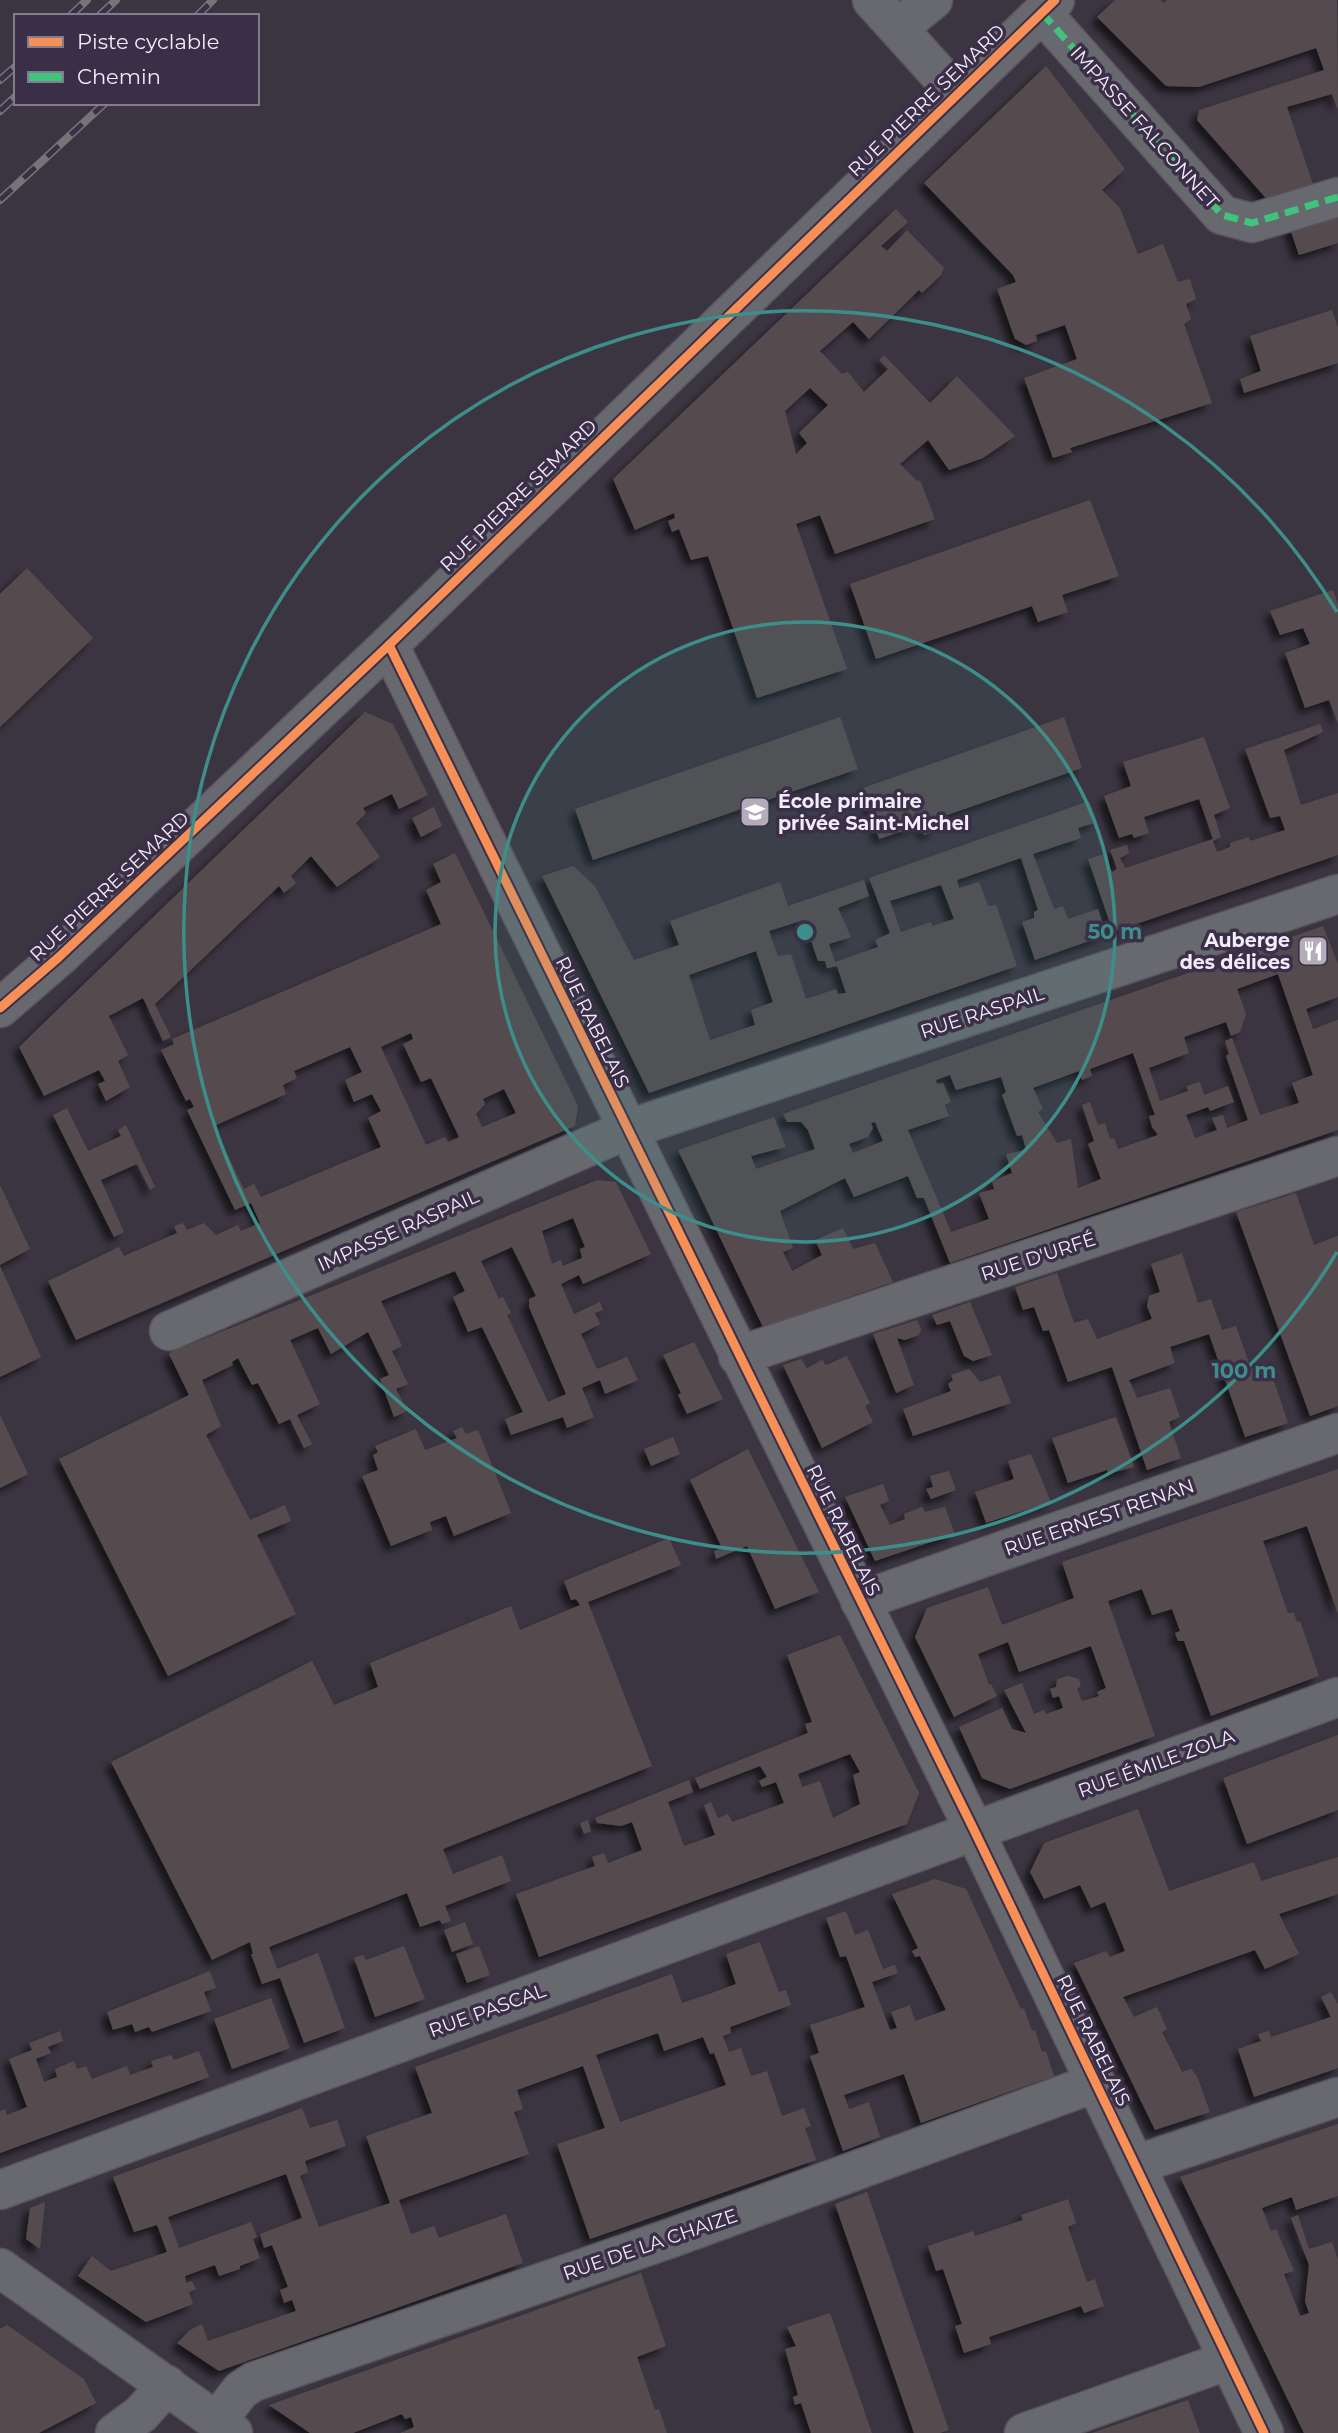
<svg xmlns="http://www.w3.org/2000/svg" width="1338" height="2433" viewBox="0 0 1338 2433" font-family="Montserrat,sans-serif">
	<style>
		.building { fill: #544c4f; fill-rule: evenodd; filter: url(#shadow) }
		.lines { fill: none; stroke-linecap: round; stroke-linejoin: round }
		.minor-casing { stroke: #58535e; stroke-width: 41 }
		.minor { stroke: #67696e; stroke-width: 38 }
		.rail-casing { stroke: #747479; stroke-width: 8 }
		.rail { stroke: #3a2f47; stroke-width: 5; stroke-dasharray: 16; stroke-linecap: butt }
		.quiet { stroke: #40c37c; stroke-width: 7; stroke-dasharray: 14 7; stroke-linecap: butt }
		.cycleway-casing { stroke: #3a2f47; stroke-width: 13 }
		.cycleway { stroke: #f78f57; stroke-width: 9 }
		.ring { fill: none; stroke: #3d8e8a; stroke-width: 3.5 }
		.labels { text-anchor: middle; stroke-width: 7; stroke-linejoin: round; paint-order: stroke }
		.street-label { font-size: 19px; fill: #f3ecfc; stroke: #3a2f47 }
		.poi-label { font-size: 19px; font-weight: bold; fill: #f3ecfc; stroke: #3a2f47; text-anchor: start }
		.centre { fill: #3d8e8a; stroke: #3a2f47; stroke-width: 3.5 }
		.ring-label { font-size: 21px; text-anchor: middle; font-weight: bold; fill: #3d8e8a; stroke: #3a2f47; stroke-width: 7; stroke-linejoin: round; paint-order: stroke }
	</style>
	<defs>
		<filter id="shadow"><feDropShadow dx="-6" dy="6" stdDeviation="3.5" flood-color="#0009"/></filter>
	</defs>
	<rect width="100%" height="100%" fill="#3b3541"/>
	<g class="building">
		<path d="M1115 0H1160L1164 3 1167 0H1337L1338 110 1332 94 1287 107 1315 190 1272 205 1197 120 1199 110 1324 70 1316 48 1199 87 1166 86 1097 17Z"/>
		<path d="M1046 66 1125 169 1102 190 1120 208 1138 254 1163 244 1178 282 1190 279 1196 299 1186 304 1191 319 1184 324 1212 403 1070 448 1072 452 1053 458 1024 378 1077 359 1065 325 1036 335 1037 341 1026 345 1015 339 997 289 1016 282 1013 275 924 183Z"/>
		<path d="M896 209 908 222 881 246 887 251 907 230 944 268 941 275 922 293 919 290 869 339 853 322 820 351 842 374 848 372 864 392 888 369 879 360 884 355 930 403 957 376 1015 436 983 458 949 470 928 440 900 464 917 481 920 480 935 519 835 554 820 515 796 524 847 669 757 698 708 556 691 560 679 529 672 532 668 521 675 518 674 513 635 530 613 479ZM810 388 828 405 799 433 807 443 796 454 785 411Z"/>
		<path d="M1338 210V243L1299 255 1289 226Z"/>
		<path d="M1332 310 1338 328V363L1244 393 1240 379 1261 371 1250 336Z"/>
		<path d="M1090 500 1119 576 1062 595 1068 612 1038 622 1032 606 876 659 850 584Z"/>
		<path d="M27 568 93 638 0 727V594Z"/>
		<path d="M1333 590 1338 604V724L1329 700 1305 708 1285 653 1310 644 1303 628 1280 635 1270 611Z"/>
		<path d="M365 712 393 724 428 795 399 809 392 794 363 808 366 813 356 823 380 857 337 887 311 856 291 876 296 883 284 893 279 886 155 1004 171 1037 163 1041 143 998 109 1016 128 1055 118 1061 130 1087 106 1101 98 1084 105 1081 99 1070 44 1096 19 1047Z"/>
		<path d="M840 717 858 769 593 860 575 809Z"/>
		<path d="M1064 717 1082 768 933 820 936 831 924 835 921 825 879 839 863 788Z"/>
		<path d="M1320 724 1323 732 1284 750 1301 805 1338 793V855L1113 932 1088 859 1104 854 1112 872 1117 869 1110 850 1127 845 1129 853 1120 858 1125 868 1213 839 1199 799 1144 817 1149 833 1134 838 1132 834 1119 838 1104 796 1131 786 1123 762 1204 737 1230 808 1214 815 1221 837 1213 841 1217 852 1230 847V843L1249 837 1250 841 1285 830 1280 816 1270 818 1245 749Z"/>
		<path d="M1089 801 1097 822 1078 828 1081 838 1033 854 1054 909 1063 906 1068 919 1098 909 1106 935 1035 960 1022 922 1034 918V912L1038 910 1021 858 957 880 959 888 979 882 988 906 996 905 1017 966 649 1093 542 876 573 866 595 886 634 960 679 945 670 921 780 882 788 906 864 880 869 896 838 908 851 937 829 944 835 962 878 947 875 940 890 933 869 878ZM941 885 954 919 932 926 931 922 901 932 890 901ZM804 920 818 961H825L827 968 837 966 846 993 838 994 836 989 806 999 791 954 778 956 769 931ZM756 951 773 1002 751 1010 755 1025 710 1040 689 975Z"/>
		<path d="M434 807 442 826 421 837 412 818Z"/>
		<path d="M455 853 578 1106 575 1126 76 1340 48 1281 119 1247 124 1256 177 1233 174 1226 183 1223 187 1230 204 1223 216 1235 238 1225 241 1231 260 1223 251 1203 235 1210 187 1110 194 1107 190 1099 186 1101 161 1050 174 1044 172 1039 441 924 426 890 441 882 433 864ZM411 1033 413 1039 403 1044 421 1082 431 1078 459 1137 448 1142 445 1137 426 1145 381 1047ZM350 1047 362 1072 345 1080 354 1102 372 1094 381 1111 368 1118 381 1147 261 1197 254 1184 244 1189 214 1126 286 1094 283 1085 297 1078 294 1071ZM504 1089 516 1113 482 1127 476 1114 485 1104 483 1099Z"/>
		<path d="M1323 926 1338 964V997L1306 1009 1313 1029 1338 1020V1130L950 1263 924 1198H917L908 1176 854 1197 845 1178 780 1211 793 1248 783 1252 792 1271 822 1255 815 1240 843 1228 853 1249 875 1243 893 1282 763 1327 678 1150 774 1117 786 1147 751 1156 756 1169 815 1149 808 1130 801 1122H787L783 1114ZM1278 974 1313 1075 1292 1083 1299 1103 1260 1115 1232 1038 1225 1041 1229 1054 1226 1056 1248 1120 1227 1128 1223 1115 1212 1118 1217 1130 1195 1138 1186 1115 1208 1107 1210 1111 1234 1102 1228 1086 1204 1095 1200 1082 1187 1086 1188 1091 1160 1101 1149 1068 1189 1053 1184 1037 1226 1022 1231 1036 1240 1032 1246 1014 1237 989ZM1133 1053 1155 1115 1149 1116 1152 1127 1158 1135 1118 1149 1114 1138 1110 1139 1105 1123 1098 1125 1090 1102 1082 1105 1094 1141 1088 1144 1101 1179 1078 1188 1071 1139 1057 1143 1038 1112 1043 1109 1033 1088 1079 1071 1082 1080 1092 1076 1090 1069ZM950 1075 956 1090 1001 1077 1006 1092 1002 1095 1017 1136 1022 1135 1026 1150 1006 1154 1012 1173 992 1181 994 1189 979 1193 989 1219 951 1232 908 1130 949 1116 945 1105 951 1102 943 1083 937 1084 936 1080ZM875 1122 883 1141 853 1153 849 1144 868 1137 873 1128 871 1123Z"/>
		<path d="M67 1108 88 1151 121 1136 118 1130 126 1125 155 1187 150 1190 137 1164 101 1180 124 1232 114 1237 53 1115Z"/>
		<path d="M597 1180 616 1182 651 1254 583 1284 579 1275 561 1284 574 1314 600 1302 603 1310 595 1313 600 1324 581 1334 597 1369 627 1357 638 1380 605 1394 600 1380 582 1388 594 1417 567 1428 563 1417 511 1435 505 1419 523 1412 482 1327 468 1332 453 1297 465 1291 455 1271 381 1301 402 1346 392 1351 408 1384 396 1389 407 1411 394 1417 380 1379 389 1375 368 1332 331 1354 318 1328 290 1340 320 1404 297 1415 312 1444 304 1448 290 1419 279 1424 258 1383 252 1385 238 1358 232 1362 233 1365 202 1380 221 1426 206 1435 250 1520 285 1505 291 1521 257 1535 296 1614 168 1676 59 1459 189 1395 169 1354 171 1352ZM573 1218 585 1247 580 1249 582 1258 563 1266 561 1260 552 1264 542 1231ZM512 1247 536 1296 529 1299V1307L566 1394 548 1402 507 1315 511 1313 503 1297 499 1299 481 1261Z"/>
		<path d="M0 1185 30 1249 0 1265Z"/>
		<path d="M1296 1193 1314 1245 1338 1236V1406L1310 1416 1236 1212Z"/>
		<path d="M1182 1253 1198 1303 1211 1299 1222 1330 1236 1326 1251 1369 1268 1363 1288 1423 1245 1437 1209 1334 1170 1347 1175 1363 1129 1380 1137 1398 1170 1388 1180 1417 1169 1422 1181 1458 1147 1470 1112 1367 1068 1382 1049 1330 1043 1331 1034 1307 1023 1310 1015 1287 1057 1273 1074 1323 1088 1319 1097 1339 1152 1319 1147 1306 1149 1296 1160 1292 1151 1264Z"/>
		<path d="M0 1266 41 1357 0 1377Z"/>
		<path d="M970 1302 992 1355 973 1361 964 1356 950 1321 937 1325 932 1315Z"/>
		<path d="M917 1320 921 1329 919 1335 905 1340 897 1338 914 1385 896 1393 873 1334Z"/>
		<path d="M694 1342 723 1399 687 1414 678 1395 681 1393 663 1355Z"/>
		<path d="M847 1356 870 1403 865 1406 873 1422 822 1448 783 1365 801 1359 807 1368 822 1360 826 1365Z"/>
		<path d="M969 1369 980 1382 1000 1375 1011 1403 913 1436 903 1409 951 1391 948 1384 953 1380 951 1375Z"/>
		<path d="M0 1415 28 1474 0 1488Z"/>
		<path d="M1116 1417 1134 1467 1108 1474 1107 1470 1068 1483 1052 1438Z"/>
		<path d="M462 1427 466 1434 478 1430 511 1513 454 1536 446 1516 430 1522 432 1530 391 1546 362 1476 378 1470 373 1455 378 1452 375 1446 416 1429 425 1450 457 1438 453 1431Z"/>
		<path d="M673 1437 680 1454 651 1466 644 1449Z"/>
		<path d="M748 1449 819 1592 775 1609 747 1546 716 1559 714 1551 722 1548 690 1480Z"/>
		<path d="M1031 1454 1051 1502 986 1523 975 1492 1014 1479 1008 1461Z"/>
		<path d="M1338 1469V1614L1307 1526 1263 1541 1288 1613H1294L1297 1622 1300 1621 1319 1676 1211 1716 1184 1641H1178L1175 1633 1180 1631 1172 1609 1152 1615 1142 1589 1108 1601 1155 1736 1010 1789 982 1778 959 1727 1002 1708 1012 1729 1026 1733 1004 1690 1022 1683 1034 1714 1044 1710 1046 1714 1063 1708 1059 1696 1053 1698 1050 1689 1056 1687 1057 1679 1068 1676 1079 1679 1081 1686 1077 1689 1082 1701 1099 1696 1097 1692 1106 1688 1091 1646 1019 1672 1008 1642 978 1654 989 1685 991 1684 997 1696 954 1717 915 1637 927 1608 988 1587 1002 1625 1074 1598 1062 1562Z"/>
		<path d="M949 1471 956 1490 931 1499 926 1489 933 1487 930 1476Z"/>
		<path d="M883 1484 889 1501 880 1505 890 1525 905 1519 904 1514 922 1507 925 1512 945 1507 955 1534 875 1561 845 1497Z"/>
		<path d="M669 1538 681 1565 588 1602 652 1766 443 1849 453 1874 502 1855 511 1881 445 1906 451 1921 442 1924 440 1920 420 1927 407 1893 269 1947 277 1969 318 1953 345 2028 304 2043 280 1978 262 1984 251 1954H253L250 1942 212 1960 111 1762 312 1661 334 1705 378 1687 370 1663 511 1606 520 1630 580 1605 576 1599 571 1600 564 1581Z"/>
		<path d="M840 1635 919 1793 907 1824 539 1957 516 1894 595 1866 592 1857 604 1853 608 1863 642 1850 632 1822 621 1826 597 1823 595 1818 689 1780 693 1792 668 1802 684 1846 715 1835 704 1805 711 1802 718 1818 728 1814 732 1822 784 1803 776 1782 762 1787 759 1781 767 1777 760 1766 700 1789 695 1778 808 1733 805 1724 812 1722 787 1655ZM850 1754 860 1772 853 1775 860 1804 833 1818 820 1781 802 1787 798 1774Z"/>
		<path d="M1338 1735V1810L1247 1844 1223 1778Z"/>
		<path d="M1138 1809 1169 1891 1254 1862 1261 1881 1338 1857V1894L1279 1914 1299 1954 1265 1969 1255 1950 1123 1997 1134 2017 1157 2007 1167 2029 1162 2032 1182 2072 1191 2069 1197 2076 1210 2112 1155 2130 1074 1963 1106 1951 1110 1957 1125 1951 1105 1902 1091 1908 1080 1885 1044 1899 1030 1872 1044 1843Z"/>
		<path d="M588 1820 591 1831 584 1834 580 1823Z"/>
		<path d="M935 1879 966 1889 1021 2009 1024 2008 1032 2031 1035 2030 1042 2052 1046 2051 1054 2076 921 2123 904 2074 844 2095 849 2109 869 2102 880 2137 843 2151 810 2056 819 2053 810 2025 865 2007 846 1956 840 1957 826 1918 846 1911 855 1935 868 1930 883 1969 895 1965 898 1973 872 1982 890 2030 897 2028 891 2012 910 2005 915 2021 946 2010 920 1956 915 1957 912 1951 918 1948 892 1894Z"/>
		<path d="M465 1922 473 1944 452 1952 444 1930Z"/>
		<path d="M760 1942 779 1992 786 1990 791 2005 730 2027 731 2033 723 2036 729 2052 741 2048 751 2076 767 2071 782 2116 804 2108 811 2126 805 2128 816 2160 590 2239 557 2144 605 2128 583 2066 517 2090 523 2109 514 2112 529 2154 399 2200 411 2234 434 2226 439 2238 506 2214 523 2263 219 2371 177 2343 190 2330 202 2324 208 2341 296 2311 292 2300 284 2303 280 2290 288 2287 272 2245 264 2248 260 2234 302 2218 286 2174 168 2217 179 2248 251 2222 257 2237 253 2239 260 2258 240 2266V2269L219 2276 215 2265 185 2276 186 2283 192 2281 196 2289 189 2292 193 2304 146 2322 78 2276 92 2256 111 2271 167 2252 157 2225 134 2232 113 2177 302 2108 310 2128 337 2120 346 2146 305 2161 308 2172 300 2176 319 2227 390 2203 366 2136 432 2113 415 2067 672 1974 682 2003 709 1994 736 1984 726 1954ZM658 2033 664 2051 703 2037 710 2054 714 2053 726 2085 620 2122 596 2055Z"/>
		<path d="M404 1946 425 1999 375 2017 354 1958 363 1955 366 1960Z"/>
		<path d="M479 1946 490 1975 467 1983 456 1954Z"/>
		<path d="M210 1971 216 1988 204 1992 211 2011 152 2032 149 2027 135 2032 132 2024 113 2030 107 2012Z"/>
		<path d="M1331 1992 1338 2004V2068L1254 2097 1238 2049 1261 2041 1258 2034 1269 2031 1271 2037 1331 2017 1321 1997Z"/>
		<path d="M271 1998 290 2048 232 2069 214 2019Z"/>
		<path d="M60 2031 63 2041 48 2047 51 2053 36 2059 44 2082 57 2077 55 2069 74 2061 77 2069 86 2066 92 2079 127 2066 130 2075 153 2067 151 2061 171 2055 174 2060 199 2051 209 2077 0 2153V2111L5 2109 7 2115 27 2107 9 2059 32 2050 29 2043Z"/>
		<path d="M1338 2124V2196L1296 2210 1292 2197 1262 2208 1271 2231 1276 2229 1294 2271 1284 2274 1300 2316 1309 2313 1305 2301 1309 2265 1291 2218 1298 2215 1309 2249 1332 2242 1338 2260V2433H1304L1180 2177Z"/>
		<path d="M867 2192 949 2430 940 2433H914L835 2204Z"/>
		<path d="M1068 2199 1076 2223 1068 2227 1087 2282 1095 2279 1104 2306 1084 2313 1081 2306 989 2337 991 2344 964 2353 955 2326 962 2324 943 2269 936 2271 928 2246 973 2231 975 2236 1023 2220 1021 2215Z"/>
		<path d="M45 2202 40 2249 26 2239 30 2208Z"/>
		<path d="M641 2273 666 2346 637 2357 655 2410 659 2409 667 2433H400L414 2427 411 2417 405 2419 402 2414 353 2433H310L269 2405Z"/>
		<path d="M830 2313 872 2433H811L801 2403 795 2405 793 2397 798 2395 785 2349 796 2346 787 2327Z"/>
		<path d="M7 2325 84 2379 96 2403 39 2433H0V2329Z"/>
		<path d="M1188 2400 1200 2433H1092L1132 2419Z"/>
	</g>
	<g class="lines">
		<g class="minor-casing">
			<g id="minor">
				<path d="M872 0 957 94"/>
				<path d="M1042 13 1222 215 1252 223 1338 197"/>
				<path d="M898 28 933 0"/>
				<path d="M389 645 974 1830 1264 2433"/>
				<path d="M0 1008 59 957 389 645 1055 0"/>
				<path d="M169 1331 626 1130 1338 894"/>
				<path d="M738 1356 1338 1156"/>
				<path d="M860 1601 1338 1433"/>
				<path d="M1135 2165 1338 2097"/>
				<path d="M0 2190 1338 1697"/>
				<path d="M0 2268 233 2433"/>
				<path d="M216 2422 241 2390 253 2382 674 2237 1095 2083"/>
				<path d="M115 2433 141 2414 167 2385"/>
				<path d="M1024 2433 1229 2360"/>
			</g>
		</g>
		<use href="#minor" class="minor"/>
		<g class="rail-casing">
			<g id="rail">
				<path d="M70 16 87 0"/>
				<path d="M99 16 116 0"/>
				<path d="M197 16 213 0"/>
				<path d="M0 80 16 66"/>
				<path d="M0 111 16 96"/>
				<path d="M0 200 105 103"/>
			</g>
		</g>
		<use href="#rail" class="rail"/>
		<path class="quiet" d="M1042 13 1222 215 1252 223 1338 197"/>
		<g class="cycleway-casing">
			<g id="cycleway">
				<path d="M389 645 974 1830 1264 2433"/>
				<path d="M0 1008 59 957 389 645 1055 0"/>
			</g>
		</g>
		<use href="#cycleway" class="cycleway"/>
	</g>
	<circle cx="805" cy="932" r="310" fill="#3d8e8a" fill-opacity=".12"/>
	<g class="ring">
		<circle cx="805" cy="932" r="310"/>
		<path d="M1337 1252A621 621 0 1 1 1337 612"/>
	</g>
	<defs>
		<g id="school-square" transform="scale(1.575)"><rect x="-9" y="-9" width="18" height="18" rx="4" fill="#b3acbb" stroke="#3a2f47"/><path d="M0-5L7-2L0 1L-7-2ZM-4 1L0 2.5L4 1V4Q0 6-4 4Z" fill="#fff"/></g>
		<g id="restaurant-square" transform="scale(1.575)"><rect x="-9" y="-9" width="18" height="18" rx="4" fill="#b3acbb" stroke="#3a2f47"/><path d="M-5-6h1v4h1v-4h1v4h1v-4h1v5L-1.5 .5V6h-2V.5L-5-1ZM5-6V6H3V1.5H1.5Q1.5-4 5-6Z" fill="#fff"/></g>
	</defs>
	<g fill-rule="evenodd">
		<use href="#school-square" x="755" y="812"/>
		<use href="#restaurant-square" x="1313" y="951"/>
	</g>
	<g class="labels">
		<g class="street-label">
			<text transform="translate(926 100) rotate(-44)" y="7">RUE PIERRE SEMARD</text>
			<text transform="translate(1145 127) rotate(48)" y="7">IMPASSE FALCONNET</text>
			<text transform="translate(518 495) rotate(-44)" y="7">RUE PIERRE SEMARD</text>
			<text transform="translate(109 886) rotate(-43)" y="7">RUE PIERRE SEMARD</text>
			<text transform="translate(982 1012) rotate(-18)" y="7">RUE RASPAIL</text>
			<text transform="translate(593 1022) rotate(64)" y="7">RUE RABELAIS</text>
			<text transform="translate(398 1230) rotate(-24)" y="7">IMPASSE RASPAIL</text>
			<text transform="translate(1038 1256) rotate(-18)" y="7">RUE D'URFÉ</text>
			<text transform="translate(1099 1517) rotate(-19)" y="7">RUE ERNEST RENAN</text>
			<text transform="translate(844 1530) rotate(64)" y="7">RUE RABELAIS</text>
			<text transform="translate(1156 1763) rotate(-20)" y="7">RUE ÉMILE ZOLA</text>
			<text transform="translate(487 2010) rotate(-20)" y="7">RUE PASCAL</text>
			<text transform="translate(1094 2040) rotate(64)" y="7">RUE RABELAIS</text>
			<text transform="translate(650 2244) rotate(-19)" y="7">RUE DE LA CHAIZE</text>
		</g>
		<g class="poi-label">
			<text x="778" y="808">École primaire<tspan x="778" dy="22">privée Saint-Michel</tspan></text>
			<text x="1290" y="947" text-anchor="end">Auberge<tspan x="1290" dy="22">des délices</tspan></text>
		</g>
	</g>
	<circle cx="805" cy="932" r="10" class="centre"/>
	<g class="ring-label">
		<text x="1115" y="939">50 m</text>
		<text x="1244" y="1378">100 m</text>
	</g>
	<rect x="14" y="14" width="245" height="91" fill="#3a2f47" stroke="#847b8f" stroke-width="2"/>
	<rect x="28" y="37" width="35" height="10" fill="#f78f57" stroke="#847b8f" stroke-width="2"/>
	<text x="77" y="49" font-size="21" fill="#f3ecfc">Piste cyclable</text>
	<rect x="28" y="72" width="35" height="10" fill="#40c37c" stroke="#847b8f" stroke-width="2"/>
	<text x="77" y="84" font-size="21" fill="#f3ecfc">Chemin</text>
</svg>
